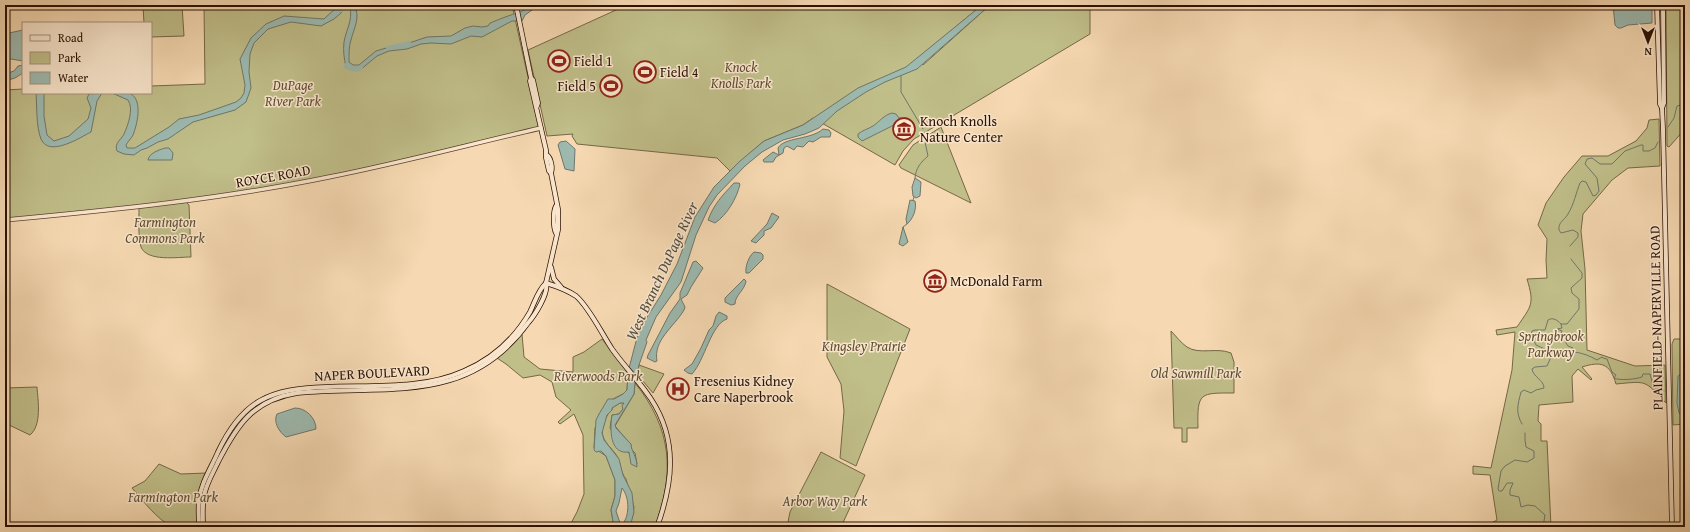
<svg xmlns="http://www.w3.org/2000/svg" width="1690" height="532" viewBox="0 0 1690 532" font-family="'Gentium Book Plus',serif">
	<style>
		.green { fill: #c0be89; stroke: #766746 }
		.water { fill: #9dbab0; stroke: #6f766a; fill-rule: evenodd }
		.lines { fill: none; stroke-linecap: round; stroke-linejoin: round }
		.stream { stroke: #6f766a; stroke-width: 1 }
		.river { stroke: #9dbab0; stroke-width: 4 }
		.tertiary-casing { stroke: #5e422e; stroke-width: 5 }
		.secondary-casing { stroke: #2b1002; stroke-width: 5.5 }
		.tertiary { stroke: #f9e6cd; stroke-width: 3.5 }
		.secondary { stroke: #f9e6cd; stroke-width: 4 }
		.labels { text-anchor: middle; stroke-width: 3; stroke-linejoin: round; paint-order: stroke }
		.poi-label { font-size: 14px; fill: #2b1002; stroke: #f9e6cd; text-anchor: start }
		.park-label { font-size: 14px; font-style: italic; fill: #5f4d31; stroke: #f9e6cd }
		.street-label { font-size: 14px; fill: #2b1002; stroke: #f9e6cd }
		.water-label { font-size: 15px; font-style: italic; fill: #534c3f; stroke: #f9e6cd }
	</style>
	<rect width="100%" height="100%" fill="#f6d9b2"/>
	<filter id="stains"><feTurbulence type="fractalNoise" baseFrequency=".005" numOctaves="4"/><feColorMatrix values="0 0 0 0 .2 0 0 0 0 .09 0 0 0 0 .02 0 0 0 .5 -.17"/></filter>
	<radialGradient id="worn" r=".72"><stop offset=".6" stop-color="#630" stop-opacity="0"/><stop offset="1" stop-color="#630" stop-opacity=".3"/></radialGradient>
	<g class="green">
		<path d="M63 5H182L184 36 151 37V23H144L143 6 63 8Z"/>
		<path d="M204 5H512L539 127C469 143 400 161 329 176 223 198 113 209 5 219V90L23 89V93H151V86L205 84Z"/>
		<path d="M627 5H982L917 59 923 65 990 5H1090V34L914 139 903 151 895 165 813 118 803 125 764 141 730 171 717 158 577 144 572 136 573 134 547 136 528 50Z"/>
		<path d="M1666 5H1685V129L1669 147 1667 146Z"/>
		<path d="M1659 119 1660 166 1628 168 1612 180 1583 214 1581 231 1585 269 1587 350 1635 366 1665 365 1666 403C1644 380 1648 381 1616 384 1610 363 1601 361 1582 367L1592 379 1591 380 1578 369 1572 376 1573 402 1539 405 1538 421 1541 424V441H1547L1551 527H1503L1501 525 1498 527H1484L1497 520 1490 475 1473 474V466L1491 468 1512 370 1515 332 1497 335 1496 330 1517 327C1531 306 1535 305 1527 279L1547 278 1546 260 1547 239 1538 225 1546 203 1564 177 1582 156H1608L1636 141 1647 128 1649 120Z"/>
		<path d="M941 127 971 203 901 168 899 165 913 145Z"/>
		<path d="M186 202 189 205 191 257C178 257 147 262 141 247 138 237 139 219 139 208Z"/>
		<path d="M827 284 910 329 856 466 840 458 844 411 841 384 827 357Z"/>
		<path d="M1171 331C1176 336 1181 343 1187 347 1199 355 1217 347 1231 353L1234 362V393C1200 393 1197 392 1198 428H1187V442H1182V428H1174Z"/>
		<path d="M522 334 524 357 540 369 573 372V357L584 352 602 339 628 373 627 390 623 394 613 399 595 428 594 448 606 456 615 480V496L611 510 614 527H569L577 512 584 494 583 435 574 414 560 424 558 422 571 410 556 397 552 382 540 375 523 378 506 364 497 358Z"/>
		<path d="M1674 339H1685V424L1673 425 1672 344Z"/>
		<path d="M639 365 664 374 653 393 637 374Z"/>
		<path d="M635 383C672 429 675 472 655 527H630L634 507 626 479C620 472 621 463 617 456 609 444 598 439 604 423 606 418 607 414 612 410V408L620 403H624L623 409 619 414 612 415 610 428 637 464 635 453 631 449V445L615 426 634 394Z"/>
		<path d="M37 387C38 401 42 425 30 435L5 423V388Z"/>
		<path d="M821 452 865 475 841 527H787L790 512Z"/>
		<path d="M159 464 181 474 206 473 198 496V527H172C156 518 144 502 132 488L145 481Z"/>
	</g>
	<g class="water">
		<path d="M339 5H345L341 13 334 19 321 26 291 22 268 29 254 43 250 54 249 72 251 88 246 102 235 110 193 122 168 139 158 142 147 148 141 150 134 155 124 154 117 151C114 143 121 140 124 134 128 125 134 109 128 100L112 93C118 93 126 91 131 94 143 101 137 125 133 135 131 139 128 141 126 145L127 148H135L169 127 179 119 199 115 236 102 241 98 244 93 245 85 240 59 251 38 266 24 284 16 324 19Z"/>
		<path d="M346 5H354C361 17 354 28 351 40 349 46 349 53 349 60V62L353 65H359L376 51 393 46 409 43 427 37 451 36 465 28 473 26 482 27 488 26 490 23C500 19 510 15 520 12 528 9 526 5 536 5L535 8 525 15 522 21H512L482 37 471 36 451 44 431 43 421 44 407 49 389 51 377 56 360 70 346 67C344 58 343 51 344 42 346 30 353 20 350 7Z"/>
		<path d="M982 5H990L917 69 885 82 866 92 837 111 819 128 805 134 783 140 762 152 745 166 717 195 709 207 696 235 681 282 656 317 646 340 647 342 639 365 635 383 634 394 615 425 616 428 631 444C631 451 637 456 637 467L631 464 629 452C609 455 610 428 612 415L619 414 623 409 622 406 624 403H620L612 408V410L607 415 602 433 604 440 619 459 623 475 632 493 634 512 630 527H614L611 510 615 496V480L606 456 601 451 596 452 594 450 596 420 599 414 608 399H614L623 394 627 390 628 372 639 330 661 295 677 264 695 217 714 187 740 161 764 141 803 125 858 88 906 67ZM622 488C630 498 630 517 621 526L616 511 619 503Z"/>
		<path d="M1613 5H1652V23L1628 25 1621 28H1618L1615 25Z"/>
		<path d="M23 30V61L11 59 5 61V32L9 33Z"/>
		<path d="M23 65V73L15 78 5 81V74L14 71 18 66Z"/>
		<path d="M36 93H44V116L47 135 54 141 69 136 88 119 91 108 87 98 89 94 102 93 97 101 91 132C81 137 49 158 41 139 36 127 37 106 36 93Z"/>
		<path d="M892 113 896 114 899 118H907L910 123 906 126 896 124 862 141 858 137V134C863 130 868 129 873 126 879 122 884 115 892 113Z"/>
		<path d="M823 129 829 130 831 133 830 137H821L813 142 809 141 803 147 797 146 794 150 787 146 784 148 783 153 776 157 773 162H764L763 160 773 152 779 155 778 148C784 137 811 140 823 129Z"/>
		<path d="M566 141 575 149 574 171 565 169 558 145 560 142Z"/>
		<path d="M165 148H169L173 153 172 160H148C149 153 159 150 165 148Z"/>
		<path d="M915 178 921 182 920 196 916 198 913 196 912 187Z"/>
		<path d="M734 183H739L740 184C737 198 727 215 715 223L708 220C714 204 722 196 734 183Z"/>
		<path d="M910 200 915 201C917 209 913 219 907 224L906 219Z"/>
		<path d="M772 213 779 217 771 228 764 231V235L756 243 751 241 767 224Z"/>
		<path d="M903 227 908 242 903 246 899 244Z"/>
		<path d="M754 252 761 253 763 255V259L749 273H746C745 266 749 256 754 252Z"/>
		<path d="M696 261 703 268 691 287 687 295 681 299 685 307 684 310C674 327 653 340 657 361L655 362 647 358 648 355 670 313 680 299V293L693 262Z"/>
		<path d="M744 279 746 281C745 290 735 295 735 304L731 305 725 302V298Z"/>
		<path d="M719 312 727 316V319C711 324 705 360 692 374L688 373 684 370 692 364 701 348 709 330 713 326 716 316Z"/>
		<path d="M1685 372V418L1679 413 1677 403 1678 376Z"/>
		<path d="M295 408C306 408 316 418 316 429L286 437C279 432 273 422 277 414Z"/>
	</g>
	<g class="lines">
		<g class="stream">
			<path d="M901 76V92L923 129"/>
			<path d="M1668 127 1674 118 1677 106 1685 104"/>
			<path d="M915 178C916 168 920 163 928 156L925 142"/>
			<path d="M913 200 914 197"/>
			<path d="M903 227 907 224"/>
			<path d="M1570 246 1578 237V233L1573 230 1561 233 1559 230C1558 222 1564 221 1568 214 1574 204 1576 193 1580 183L1582 181 1586 182 1593 196 1596 195 1599 191 1597 178 1585 164 1587 159 1592 158 1600 164H1612L1625 151 1641 145H1643V151H1649L1655 148 1658 142"/>
			<path d="M1561 324 1562 328 1557 329 1562 331 1560 337 1564 334 1565 339 1566 340V343L1568 346 1573 348 1574 352C1583 353 1590 356 1597 360L1602 357 1603 358 1607 359 1612 372 1616 375 1614 378C1620 381 1636 379 1642 377L1643 374H1650L1655 392H1657L1659 388 1664 391"/>
			<path d="M1522 424C1515 412 1518 404 1521 392L1524 390 1531 393 1536 390 1544 388C1544 380 1533 377 1532 369L1535 367 1547 366 1551 357 1549 351 1536 345 1531 335 1532 331 1535 330H1545L1548 320C1553 317 1557 320 1561 324H1567L1579 309V299L1572 293 1571 288 1582 278V273L1571 259"/>
			<path d="M1525 433V440L1526 447 1534 451V458L1527 462 1515 460 1505 466 1501 471 1498 489 1499 491H1502L1507 483H1513L1510 490V495L1519 497 1521 507 1528 505 1535 506 1545 515 1543 527"/>
		</g>
		<g class="river">
			<path d="M341 10 344 6 352 8 353 10"/>
			<path d="M388 48 409 43"/>
			<path d="M346 65V67L356 70 361 68"/>
		</g>
		<g class="tertiary-casing">
			<path id="tertiary" d="M5 220C113 210 222 199 329 177 400 163 471 144 541 128"/>
		</g>
		<g class="secondary-casing">
			<g id="secondary">
				<path d="M516 5 531 78 530 81 546 150V158L549 171 551 173"/>
				<path d="M1657 5 1660 104 1662 108 1663 129 1672 527"/>
				<path d="M531 78 533 80 538 103 537 106"/>
				<path d="M1662 108 1664 103 1663 5"/>
				<path d="M556 206C553 211 553 227 556 233"/>
				<path d="M551 267 554 279 561 287"/>
				<path d="M546 283C556 286 567 290 576 296 589 307 602 334 612 349 624 366 639 381 651 399 678 440 673 483 657 527"/>
				<path d="M199 527C199 518 198 509 199 500 201 483 211 468 218 452 243 399 271 389 326 387 371 385 422 390 464 371 492 359 515 338 530 312 535 302 538 290 546 283"/>
				<path d="M203 527C203 517 202 506 204 496 206 484 213 473 218 462 237 425 253 400 297 393 386 384 467 407 528 323 535 315 549 293 546 283L558 230V209L551 173C553 168 551 158 547 155"/>
			</g>
		</g>
		<use href="#tertiary" class="tertiary"/>
		<use href="#secondary" class="secondary"/>
	</g>
	<defs>
		<g id="stadium-ring" transform="scale(1.15)"><circle r="9.5" fill="#f9e6cd" stroke="#8f2418" stroke-width="1.5"/><path d="M0-5a6.5 5 0 1 0 0 10a6.5 5 0 1 0 0-10ZM-3.5-1.8h7v3.6h-7Z" fill="#8f2418"/></g>
		<g id="museum-ring" transform="scale(1.15)"><circle r="9.5" fill="#f9e6cd" stroke="#8f2418" stroke-width="1.5"/><path d="M0-6L6-3V-2H-6V-3ZM-5-1h2V3h-2ZM-1-1h2V3h-2ZM3-1h2V3H3ZM-6 4H6V6H-6Z" fill="#8f2418"/></g>
		<g id="hospital-ring" transform="scale(1.15)"><circle r="9.5" fill="#f9e6cd" stroke="#8f2418" stroke-width="1.5"/><path d="M-5-5h3v3.5h4V-5h3V5h-3V1.5h-4V5h-3Z" fill="#8f2418"/></g>
	</defs>
	<g fill-rule="evenodd">
		<use href="#stadium-ring" x="559" y="61"/>
		<use href="#stadium-ring" x="645" y="72"/>
		<use href="#stadium-ring" x="611" y="86"/>
		<use href="#museum-ring" x="904" y="129"/>
		<use href="#museum-ring" x="935" y="281"/>
		<use href="#hospital-ring" x="678" y="389"/>
	</g>
	<g class="labels">
		<g class="poi-label">
			<text x="574" y="66">Field 1</text>
			<text x="660" y="77">Field 4</text>
			<text x="596" y="91" text-anchor="end">Field 5</text>
			<text x="920" y="126">Knoch Knolls<tspan x="920" dy="16">Nature Center</tspan></text>
			<text x="950" y="286">McDonald Farm</text>
			<text x="694" y="386">Fresenius Kidney<tspan x="694" dy="16">Care Naperbrook</tspan></text>
		</g>
		<g class="park-label">
			<text x="741" y="72">Knock<tspan x="741" dy="16">Knolls Park</tspan></text>
			<text x="293" y="90">DuPage<tspan x="293" dy="16">River Park</tspan></text>
			<text x="165" y="227">Farmington<tspan x="165" dy="16">Commons Park</tspan></text>
			<text x="1551" y="341">Springbrook<tspan x="1551" dy="16">Parkway</tspan></text>
			<text x="864" y="351">Kingsley Prairie</text>
			<text x="1196" y="378">Old Sawmill Park</text>
			<text x="598" y="381">Riverwoods Park</text>
			<text x="173" y="502">Farmington Park</text>
			<text x="825" y="506">Arbor Way Park</text>
		</g>
		<g class="street-label">
			<text transform="translate(273 176) rotate(-10)" y="5">ROYCE ROAD</text>
			<text transform="translate(1656 318) rotate(-91)" y="5">PLAINFIELD-NAPERVILLE ROAD</text>
			<text transform="translate(372 373) rotate(-3)" y="5">NAPER BOULEVARD</text>
		</g>
		<g class="water-label">
			<text transform="translate(662 271) rotate(-65)" y="5">West Branch DuPage River</text>
		</g>
	</g>
	<rect width="1690" height="532" fill="none" stroke="#f6d9b2" stroke-width="20"/>
	<rect x="6" y="6" width="1678" height="520" fill="none" stroke="#2b1002" stroke-width="2"/>
	<rect x="10" y="10" width="1670" height="512" fill="none" stroke="#2b1002"/>
	<rect x="22" y="22" width="130" height="72" fill="#f9e6cd" stroke="#a7907c"/>
	<rect x="30" y="35" width="20" height="6" fill="#f9e6cd" stroke="#a7907c"/>
	<text x="58" y="42" font-size="12" fill="#2b1002">Road</text>
	<rect x="30" y="52" width="20" height="12" fill="#c0be89" stroke="#a7907c"/>
	<text x="58" y="62" font-size="12" fill="#2b1002">Park</text>
	<rect x="30" y="72" width="20" height="12" fill="#9dbab0" stroke="#a7907c"/>
	<text x="58" y="82" font-size="12" fill="#2b1002">Water</text>
	<g transform="translate(1648 42) rotate(180)" stroke="#f9e6cd" stroke-width="3" paint-order="stroke">
	<path d="M0-3L7 15L0 10L-7 15Z" fill="#2b1002"/>
	<text y="-6" font-size="11" font-weight="bold" text-anchor="middle" fill="#2b1002">N</text>
	</g>
	<rect width="100%" height="100%" filter="url(#stains)"/>
	<rect width="100%" height="100%" fill="url(#worn)"/>
</svg>
